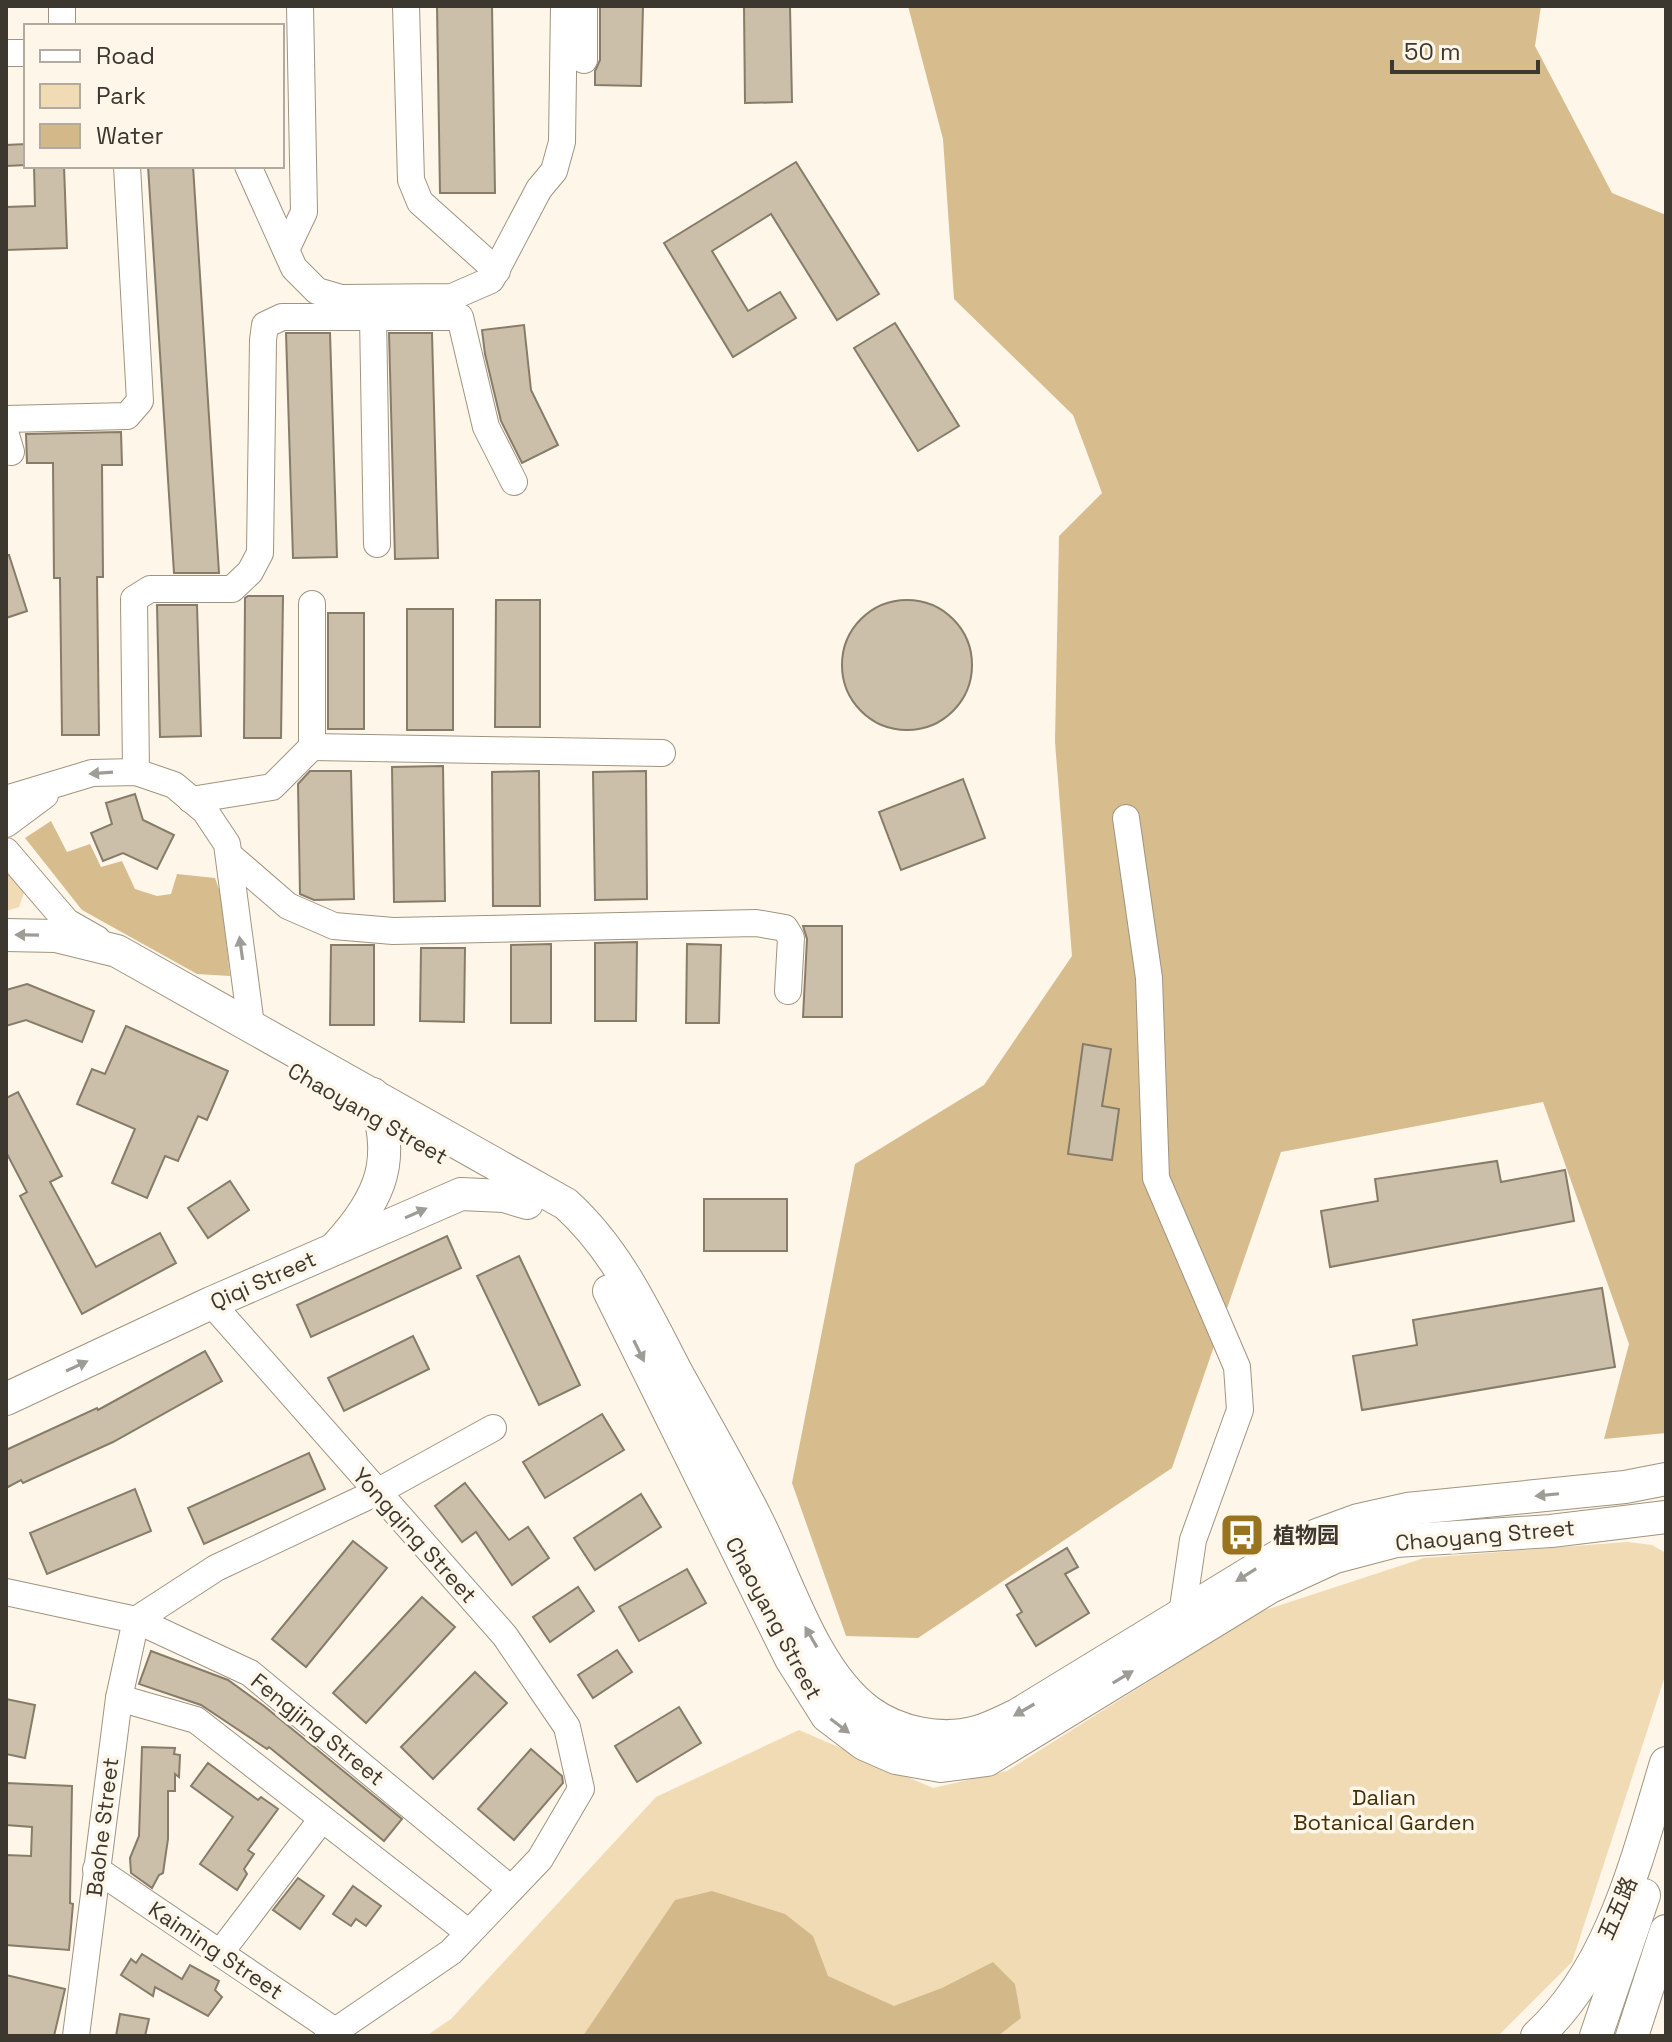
<svg xmlns="http://www.w3.org/2000/svg" width="1672" height="2042" viewBox="0 0 1672 2042" font-family="'Space Grotesk','Noto Sans SC',sans-serif">
	<style>
		.green { fill: #f0dbb4 }
		.forest { fill: #d7bd8e }
		.water { fill: #d3b98a }
		.building { fill: #cbbfa9; stroke: #877c68; stroke-width: 2 }
		.lines { fill: none; stroke-linecap: round; stroke-linejoin: round }
		.minor-casing { stroke: #a0947f; stroke-width: 28 }
		.major-casing { stroke: #a0947f; stroke-width: 34 }
		.minor { stroke: #fff; stroke-width: 26 }
		.major { stroke: #fff; stroke-width: 32 }
		.oneway { fill: #9e9c97 }
		.labels { text-anchor: middle; stroke-width: 7; stroke-linejoin: round; paint-order: stroke }
		.street-label { font-size: 22px; fill: #3d382f; stroke: #fef6e9 }
		.poi-label { font-size: 22px; font-weight: bold; fill: #3d382f; stroke: #fef6e9; text-anchor: start }
		.park-label { font-size: 22px; fill: #423008; stroke: #fef6e9 }
	</style>
	<rect width="100%" height="100%" fill="#fef6e9"/>
	<g class="green">
		<path d="M6 869 24 893 19 907 6 911Z"/>
		<path d="M1627 1542 1652 1545 1666 1553V1673L1572 1962 1498 2036H426L451 2019 656 1797 799 1730 933 1788 1007 1771 1259 1612 1424 1558Z"/>
	</g>
	<g class="forest">
		<path d="M908 6H1541L1535 46 1612 193 1666 215V1433L1604 1439 1629 1344 1543 1102 1281 1152 1172 1468 918 1638 846 1636 792 1483 855 1164 984 1085 1072 956 1055 742 1059 536 1102 493 1073 415 954 299 943 139Z"/>
		<path d="M51 821 67 852 90 844 101 867 122 861 135 889 157 896 171 894 177 874 215 878 221 895 230 976 197 974 82 910 25 838Z"/>
	</g>
	<path class="water" d="M712 1891 785 1914 813 1936 828 1976 894 2006 942 1988 993 1962 1015 1984 1021 2018 998 2036H583L675 1900Z"/>
	<g class="building">
		<path d="M437 6H492L495 193H440Z"/>
		<path d="M600 6H643L641 86 595 85V71L600 60Z"/>
		<path d="M744 6H790L792 102 745 103Z"/>
		<path d="M26 144V165L6 166V145Z"/>
		<path d="M796 162 879 294 837 320 771 214 712 251 748 311 780 292 796 318 733 357 664 243Z"/>
		<path d="M34 166H64L67 248 6 250V207L35 206Z"/>
		<path d="M148 166H193L219 573H174Z"/>
		<path d="M895 323 959 426 918 451 854 348Z"/>
		<path d="M524 325 531 390 558 445 522 463 501 421 485 354 482 330Z"/>
		<path d="M286 333H330L337 557 293 558Z"/>
		<path d="M389 333H432L438 558 395 559Z"/>
		<path d="M121 432 122 465H102L103 577H97L99 735H62L60 578H54L53 463H27L26 434Z"/>
		<path d="M6 555H9L27 611 6 618Z"/>
		<path d="M248 596H283L281 738H244L245 598Z"/>
		<path d="M496 600H540V727H495Z"/>
		<circle cx="907" cy="665" r="65"/>
		<path d="M157 605H197L201 736 160 737Z"/>
		<rect x="407" y="609" width="46" height="121"/>
		<rect x="328" y="613" width="36" height="116"/>
		<path d="M443 766 445 901 394 902 392 767Z"/>
		<path d="M310 771H351L354 899 314 900 300 894 298 784Z"/>
		<path d="M539 771 540 906H493L492 772Z"/>
		<path d="M646 771 647 899 595 900 593 772Z"/>
		<path d="M963 779 985 838 901 870 879 812Z"/>
		<path d="M135 794 143 820 174 835 157 869 123 853 103 861 91 833 112 824 106 803Z"/>
		<path d="M803 926H842V1017H803L807 939Z"/>
		<path d="M637 942 636 1021H595V943Z"/>
		<path d="M551 944V1023H511V945Z"/>
		<path d="M687 944 721 945 719 1023H686Z"/>
		<path d="M331 945H374V1025H330Z"/>
		<path d="M421 948H465L464 1022 420 1021Z"/>
		<path d="M27 984 94 1011 82 1042 26 1020 6 1026V990Z"/>
		<path d="M126 1026 228 1071 207 1120 198 1116 178 1161 165 1156 147 1198 112 1183 135 1129 77 1104 92 1069 105 1074Z"/>
		<path d="M1083 1044 1111 1049 1102 1106 1119 1109 1112 1160 1068 1154Z"/>
		<path d="M18 1092 62 1176 50 1182 96 1267 160 1233 176 1263 82 1314 20 1196 27 1192 6 1152V1098Z"/>
		<path d="M1497 1161 1501 1182 1565 1170 1574 1221 1330 1267 1321 1211 1378 1201 1375 1179Z"/>
		<path d="M230 1181 249 1210 208 1238 188 1208Z"/>
		<rect x="704" y="1199" width="83" height="52"/>
		<path d="M447 1236 461 1268 311 1337 297 1305Z"/>
		<path d="M519 1256 580 1385 539 1405 477 1276Z"/>
		<path d="M1602 1288 1615 1367 1362 1410 1353 1356 1417 1345 1413 1320Z"/>
		<path d="M413 1336 429 1369 344 1411 328 1378Z"/>
		<path d="M205 1351 222 1381 113 1442 23 1483 21 1480 6 1488V1450L97 1408 98 1410Z"/>
		<path d="M602 1414 624 1450 545 1498 523 1462Z"/>
		<path d="M309 1453 325 1489 204 1544 188 1508Z"/>
		<path d="M465 1483 509 1540 528 1527 549 1558 512 1585 476 1532 462 1542 435 1506Z"/>
		<path d="M135 1489 151 1531 47 1574 30 1533Z"/>
		<path d="M641 1494 661 1527 595 1570 574 1538Z"/>
		<path d="M353 1541 387 1568 306 1667 272 1639Z"/>
		<path d="M1067 1548 1078 1567 1065 1574 1089 1613 1036 1646 1017 1615 1022 1612 1006 1585Z"/>
		<path d="M687 1569 706 1603 639 1641 619 1607Z"/>
		<path d="M578 1587 594 1611 550 1642 533 1617Z"/>
		<path d="M422 1597 455 1627 366 1723 333 1693Z"/>
		<path d="M617 1650 632 1672 593 1698 578 1675Z"/>
		<path d="M151 1651 228 1680 264 1706 402 1819 384 1841 269 1747 267 1749 201 1705 139 1684Z"/>
		<path d="M475 1672 507 1703 433 1779 401 1747Z"/>
		<path d="M6 1699 35 1705 25 1758 6 1754Z"/>
		<path d="M679 1707 701 1743 637 1782 615 1746Z"/>
		<path d="M142 1747 175 1748 174 1754 180 1755 179 1777 175 1774V1791H168V1839L163 1873 159 1875 152 1888 131 1873 130 1858 139 1836Z"/>
		<path d="M531 1749 562 1776 563 1783 514 1840 478 1809Z"/>
		<path d="M208 1763 258 1800 261 1797 278 1809 248 1850 254 1854 244 1869 247 1874 237 1890 200 1864 233 1817 191 1786Z"/>
		<path d="M6 1783 72 1786 70 1903 73 1904 69 1950 6 1945V1855L31 1856 32 1827 6 1825Z"/>
		<path d="M298 1878 324 1896 300 1929 273 1910Z"/>
		<path d="M353 1886 381 1906 366 1926 356 1919 351 1926 333 1914Z"/>
		<path d="M142 1954 182 1979 190 1965 219 1981 215 1990 222 1997 208 2016 155 1987 153 1996 121 1975 131 1959 136 1963Z"/>
		<path d="M6 1975 65 1989 54 2036H6Z"/>
		<path d="M120 2014 149 2019 145 2036H116Z"/>
	</g>
	<g class="lines">
		<g class="minor-casing">
			<g id="minor">
				<path d="M62 6V26"/>
				<path d="M406 6 411 180 420 202 497 271"/>
				<path d="M6 53H26"/>
				<path d="M584 60V6"/>
				<path d="M248 166 294 268 317 291 341 298 452 297 491 280 539 189 554 171 562 142 564 6"/>
				<path d="M286 250 304 212 300 6"/>
				<path d="M373 317 377 544"/>
				<path d="M6 419 127 416 140 401 127 166"/>
				<path d="M6 435 11 452"/>
				<path d="M312 747 662 753"/>
				<path d="M136 772 134 599 150 589H232L250 572 260 553 263 340 265 325 282 317H460L486 427 514 482"/>
				<path d="M6 799 92 773 136 772 174 785 205 811 227 844 251 1025"/>
				<path d="M191 800 272 787 312 747V604"/>
				<path d="M1126 818 1149 978 1156 1178 1237 1367 1240 1410 1193 1540 1182 1614"/>
				<path d="M6 824 45 795"/>
				<path d="M6 851 67 922 97 939"/>
				<path d="M229 855 288 906 334 926 393 931 756 923 785 928 791 938 788 991"/>
				<path d="M211 1303 505 1636 567 1727 581 1789 540 1859 451 1952 328 2036"/>
				<path d="M6 1592 136 1620 250 1673 511 1889"/>
				<path d="M119 1698 196 1720 469 1933"/>
				<path d="M96 1869 335 2031"/>
				<path d="M220 1953 322 1819"/>
				<path d="M76 2036 119 1698 136 1620 216 1568 377 1492 493 1428"/>
			</g>
		</g>
		<g class="major-casing">
			<g id="major">
				<path d="M6 935 56 936 117 951 566 1204C618 1251 646 1314 678 1375 705 1424 734 1473 759 1524 788 1582 814 1671 868 1711 898 1733 941 1742 977 1732 991 1728 1004 1721 1017 1715L1261 1566 1317 1535 1358 1520 1407 1509 1625 1487 1666 1479"/>
				<path d="M337 1246C382 1197 397 1158 373 1094"/>
				<path d="M609 1291 791 1659 827 1716 864 1744 896 1758 941 1766 987 1760 1270 1587 1335 1557 1396 1541 1551 1531 1666 1517"/>
				<path d="M6 1399 211 1303 461 1194 504 1196 527 1203"/>
				<path d="M1537 2036C1612 1967 1637 1858 1666 1763"/>
				<path d="M1596 2036 1644 1895"/>
				<path d="M1632 2036 1666 1931"/>
			</g>
		</g>
		<use href="#minor" class="minor"/>
		<use href="#major" class="major"/>
	</g>
	<defs><path id="oneway-solid" d="M-6-.8H1V-3.2L6.5 0L1 3.2V.8H-6Z" transform="scale(2)"/></defs>
	<g class="oneway">
		<use href="#oneway-solid" transform="translate(101 773) rotate(176)"/>
		<use href="#oneway-solid" transform="translate(27 935) rotate(-179)"/>
		<use href="#oneway-solid" transform="translate(241 948) rotate(-98)"/>
		<use href="#oneway-solid" transform="translate(416 1213) rotate(-24)"/>
		<use href="#oneway-solid" transform="translate(639 1351) rotate(64)"/>
		<use href="#oneway-solid" transform="translate(77 1366) rotate(-25)"/>
		<use href="#oneway-solid" transform="translate(1547 1495) rotate(174)"/>
		<use href="#oneway-solid" transform="translate(1246 1575) rotate(148)"/>
		<use href="#oneway-solid" transform="translate(811 1637) rotate(-120)"/>
		<use href="#oneway-solid" transform="translate(1123 1677) rotate(-31)"/>
		<use href="#oneway-solid" transform="translate(1024 1710) rotate(150)"/>
		<use href="#oneway-solid" transform="translate(840 1726) rotate(37)"/>
	</g>
	<defs>
		<g id="bus-square" transform="scale(2.3)"><rect x="-9" y="-9" width="18" height="18" rx="4" fill="#9a731f" stroke="#fef6e9"/><path d="M-5-6H5V4H4V6H2V4H-2V6H-4V4H-5ZM-3.5-4V0h7V-4ZM-3.5 1.2v1.5H-2V1.2ZM2 1.2v1.5H3.5V1.2Z" fill="#fff"/></g>
	</defs>
	<g fill-rule="evenodd">
		<use href="#bus-square" x="1242" y="1535"/>
	</g>
	<g class="labels">
		<g class="street-label">
			<text transform="translate(368 1113) rotate(30)" y="8">Chaoyang Street</text>
			<text transform="translate(263 1280) rotate(-24)" y="8">Qiqi Street</text>
			<text transform="translate(415 1535) rotate(48)" y="8">Yongqing Street</text>
			<text transform="translate(1485 1535) rotate(-5)" y="8">Chaoyang Street</text>
			<text transform="translate(774 1618) rotate(62)" y="8">Chaoyang Street</text>
			<text transform="translate(318 1729) rotate(39)" y="8">Fengjing Street</text>
			<text transform="translate(102 1827) rotate(-83)" y="8">Baohe Street</text>
			<text transform="translate(1617 1908) rotate(-67)" y="8">五五路</text>
			<text transform="translate(216 1950) rotate(34)" y="8">Kaiming Street</text>
		</g>
		<g class="poi-label">
			<text x="1273" y="1543">植物园</text>
		</g>
		<g class="park-label">
			<text x="1384" y="1805">Dalian<tspan x="1384" dy="25">Botanical Garden</tspan></text>
		</g>
	</g>
	<rect width="1672" height="2042" fill="none" stroke="#3d382f" stroke-width="16"/>
	<rect x="24" y="24" width="260" height="144" fill="#fef6e9" stroke="#b1aa9f" stroke-width="2"/>
	<rect x="40" y="50" width="40" height="12" fill="#ffffff" stroke="#b1aa9f" stroke-width="2"/>
	<text x="96" y="64" font-size="24" fill="#3d382f">Road</text>
	<rect x="40" y="84" width="40" height="24" fill="#f0dbb4" stroke="#b1aa9f" stroke-width="2"/>
	<text x="96" y="104" font-size="24" fill="#3d382f">Park</text>
	<rect x="40" y="124" width="40" height="24" fill="#d3b98a" stroke="#b1aa9f" stroke-width="2"/>
	<text x="96" y="144" font-size="24" fill="#3d382f">Water</text>
	<path d="M1392 60v12h146v-12" fill="none" stroke="#3d382f" stroke-width="4"/>
	<text x="1404" y="60" font-size="24" fill="#3d382f" stroke="#fef6e9" stroke-width="6" paint-order="stroke">50 m</text>
</svg>
